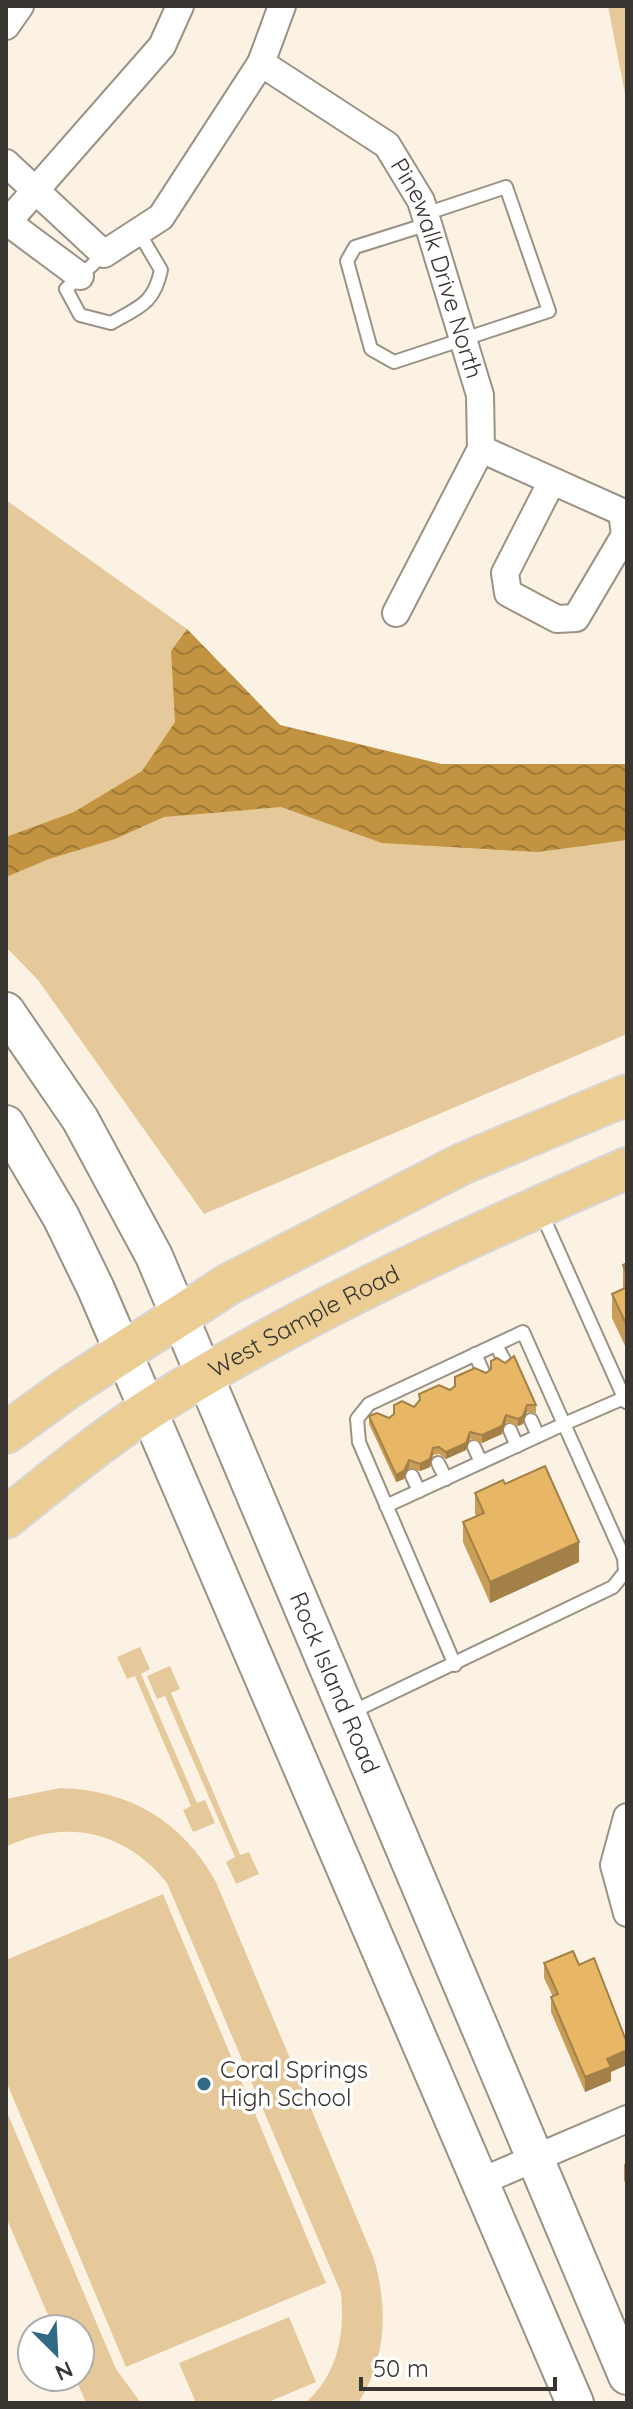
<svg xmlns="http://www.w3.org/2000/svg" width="633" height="2409" viewBox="0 0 633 2409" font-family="Quicksand,sans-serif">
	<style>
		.grass { fill: #e6c99a }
		.water { fill: url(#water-waves) }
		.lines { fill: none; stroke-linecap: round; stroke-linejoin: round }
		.service-casing { stroke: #9a9284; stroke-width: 16 }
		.minor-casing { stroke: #9a9284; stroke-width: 30 }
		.secondary-casing { stroke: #9a9284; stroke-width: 40 }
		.primary-casing { stroke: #d7d7d6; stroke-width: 44 }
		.service { stroke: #fff; stroke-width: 12 }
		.minor { stroke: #fff; stroke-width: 26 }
		.secondary { stroke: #fff; stroke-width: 36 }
		.primary { stroke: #eccd94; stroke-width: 40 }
		.wall { fill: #c89d58 }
		.shaded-wall { fill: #a28047 }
		.building { fill: #e8b766; stroke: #a28047; stroke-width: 2 }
		.poi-dot { fill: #306a83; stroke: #fff; stroke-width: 3 }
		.labels { text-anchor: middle; stroke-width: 7; stroke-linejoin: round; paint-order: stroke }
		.street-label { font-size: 24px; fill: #393530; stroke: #fff }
		.poi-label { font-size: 24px; fill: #393530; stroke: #fff; text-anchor: start }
	</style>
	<defs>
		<pattern id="water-waves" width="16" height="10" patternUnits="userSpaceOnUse" patternTransform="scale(2)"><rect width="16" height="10" fill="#c29340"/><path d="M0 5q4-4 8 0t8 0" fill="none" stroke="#9f7936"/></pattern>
	</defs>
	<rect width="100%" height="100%" fill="#fcf2e4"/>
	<g class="grass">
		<path d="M608 6H627V104Z"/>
		<path d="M6 500 187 629 280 725 441 764H627V1034L204 1214 38 980 6 947Z"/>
		<path d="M140 1647 150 1669 141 1674 197 1803 205 1800 215 1823 193 1832 183 1810 191 1806 135 1676 127 1679 117 1657Z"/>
		<path d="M170 1666 180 1689 171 1693 240 1855 249 1852 259 1874 236 1884 226 1862 235 1857 165 1696 157 1699 147 1676Z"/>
		<path d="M60 1788C130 1790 182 1821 216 1882L374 2259C388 2308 387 2359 358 2403H305C338 2375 345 2333 341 2293L167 1883C125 1831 66 1818 6 1847V1799Z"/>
		<path d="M163 1894 326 2283 126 2367 6 2081V1960Z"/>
		<path d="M6 2110 116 2369 141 2403H86L75 2377H80V2329H54L6 2217Z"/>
		<path d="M289 2317 316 2382 266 2403H196L179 2363Z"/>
	</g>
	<path class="water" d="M187 629 280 725 441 764H627V840L538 852 382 843 281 807 164 817 115 839 49 859 6 877V837L74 812 142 771 175 722 171 651Z"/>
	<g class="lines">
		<g class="service-casing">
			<g id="service">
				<path d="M425 214 506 187 549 311 394 362 371 349 347 261 355 247 428 224"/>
				<path d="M104 254 66 289 80 315 111 323C139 307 154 304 161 270L138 231"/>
				<path d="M540 1210 626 1402"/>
				<path d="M496 1345 505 1362"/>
				<path d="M475 1354 483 1372"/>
				<path d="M531 1420 538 1436"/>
				<path d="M510 1430 517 1446"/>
				<path d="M474 1447 481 1462"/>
				<path d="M438 1463 446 1479"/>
				<path d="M412 1476 419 1491"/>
				<path d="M386 1506 564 1424 523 1332 369 1404 357 1419 359 1442 455 1665"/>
				<path d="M350 1713 613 1587 625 1572 624 1558 564 1424 624 1398"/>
			</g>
		</g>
		<g class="minor-casing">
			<g id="minor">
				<path d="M6 26 20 6"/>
				<path d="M261 63 282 6"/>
				<path id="s1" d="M6 163 104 254 161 217 261 63 387 145 421 201 428 224 480 395 481 449 396 613"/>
				<path d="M6 221 80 276"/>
				<path d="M6 224 162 46 180 6"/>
				<path d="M481 449 622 512 625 535 576 618 557 619 508 593 505 573 552 481"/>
				<path d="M627 1817 614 1865 627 1913"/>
				<path d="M482 2181 627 2119"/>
			</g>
		</g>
		<g class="secondary-casing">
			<g id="secondary">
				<path id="s2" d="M6 1011 80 1119 154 1256 627 2376"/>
				<path d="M6 1124 61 1217 96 1289 575 2403"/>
			</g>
		</g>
		<g class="primary-casing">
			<g id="primary">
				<path d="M6 1433 68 1388 229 1284 462 1164 627 1095"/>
				<path id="s3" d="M6 1518C53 1480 100 1441 151 1408 301 1313 464 1239 627 1168"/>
			</g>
		</g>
		<use href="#service" class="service"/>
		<use href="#minor" class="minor"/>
		<use href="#secondary" class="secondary"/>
		<use href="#primary" class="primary"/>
	</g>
	<g class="wall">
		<path d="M627 1263V1350L612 1318V1294L623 1289V1265Z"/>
		<path d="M450 1390 536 1405V1413L527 1412 523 1424 518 1426 506 1422 502 1434 482 1443 470 1439 466 1450 446 1459 439 1454 433 1455 430 1467 420 1471 409 1468 404 1479 396 1482 369 1424V1416L389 1418 414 1407 419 1401V1394Z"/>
		<path d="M505 1484 579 1562 490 1603 463 1542V1522L476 1516 475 1513V1493Z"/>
		<path d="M544 1963 611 2072V2081L585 2092 551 2012V1997H553L544 1978Z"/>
		<path d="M627 2162V2187L624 2180V2164Z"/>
	</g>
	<g class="shaded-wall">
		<path d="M527 1405V1412L523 1424 518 1426V1419Z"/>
		<path d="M506 1415V1422L502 1434 482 1443V1435Z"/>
		<path d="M470 1432V1439L466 1450 446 1459V1452Z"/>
		<path d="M433 1448V1455L430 1467 420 1471V1464Z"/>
		<path d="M409 1460V1468L404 1479 396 1482V1475Z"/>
		<path d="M579 1542V1562L490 1603V1582Z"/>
		<path d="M627 2050V2065L611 2072V2081L585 2092V2077L607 2059Z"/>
	</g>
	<g class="building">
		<path d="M627 1263V1274L623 1265Z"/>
		<path d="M627 1287V1326L612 1294Z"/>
		<path d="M514 1356 536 1405H527L523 1416 518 1419 506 1415 502 1426 482 1435 470 1432 466 1443 446 1452 439 1447 433 1448 430 1459 420 1464 409 1460 404 1471 396 1475 369 1416 377 1413 389 1418 394 1414V1405L402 1401 414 1407 420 1400 419 1394 439 1385 450 1390 455 1386V1377L475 1368 486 1373 491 1369V1361L497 1358 505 1363Z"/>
		<path d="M545 1466 579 1542 490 1582 463 1522 484 1513 475 1493 503 1480 505 1484Z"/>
		<path d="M573 1951 579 1965 594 1958 627 2043V2050L607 2059 611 2067 585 2077 551 1997 558 1994 544 1963Z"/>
	</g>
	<circle class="poi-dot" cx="204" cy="2084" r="8"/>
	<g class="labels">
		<g class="street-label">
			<text dy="8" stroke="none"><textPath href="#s1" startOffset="670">Pinewalk Drive North</textPath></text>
			<text dy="8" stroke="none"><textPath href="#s3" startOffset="358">West Sample Road</textPath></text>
			<text dy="8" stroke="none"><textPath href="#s2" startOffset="750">Rock Island Road</textPath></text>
		</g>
		<g class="poi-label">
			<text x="220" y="2078">Coral Springs<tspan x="220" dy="28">High School</tspan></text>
		</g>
	</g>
	<rect width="633" height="2409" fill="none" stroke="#393530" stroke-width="16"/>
	<g transform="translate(56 2353) rotate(156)"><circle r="38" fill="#ffffff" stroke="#b0aeac" stroke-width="2"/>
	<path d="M0-6L14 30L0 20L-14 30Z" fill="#306a83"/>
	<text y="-12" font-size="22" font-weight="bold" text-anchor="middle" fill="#393530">N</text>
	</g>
	<path d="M361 2377v12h194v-12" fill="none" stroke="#393530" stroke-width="4"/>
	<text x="373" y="2377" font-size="24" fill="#393530" stroke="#ffffff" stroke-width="6" paint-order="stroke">50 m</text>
</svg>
